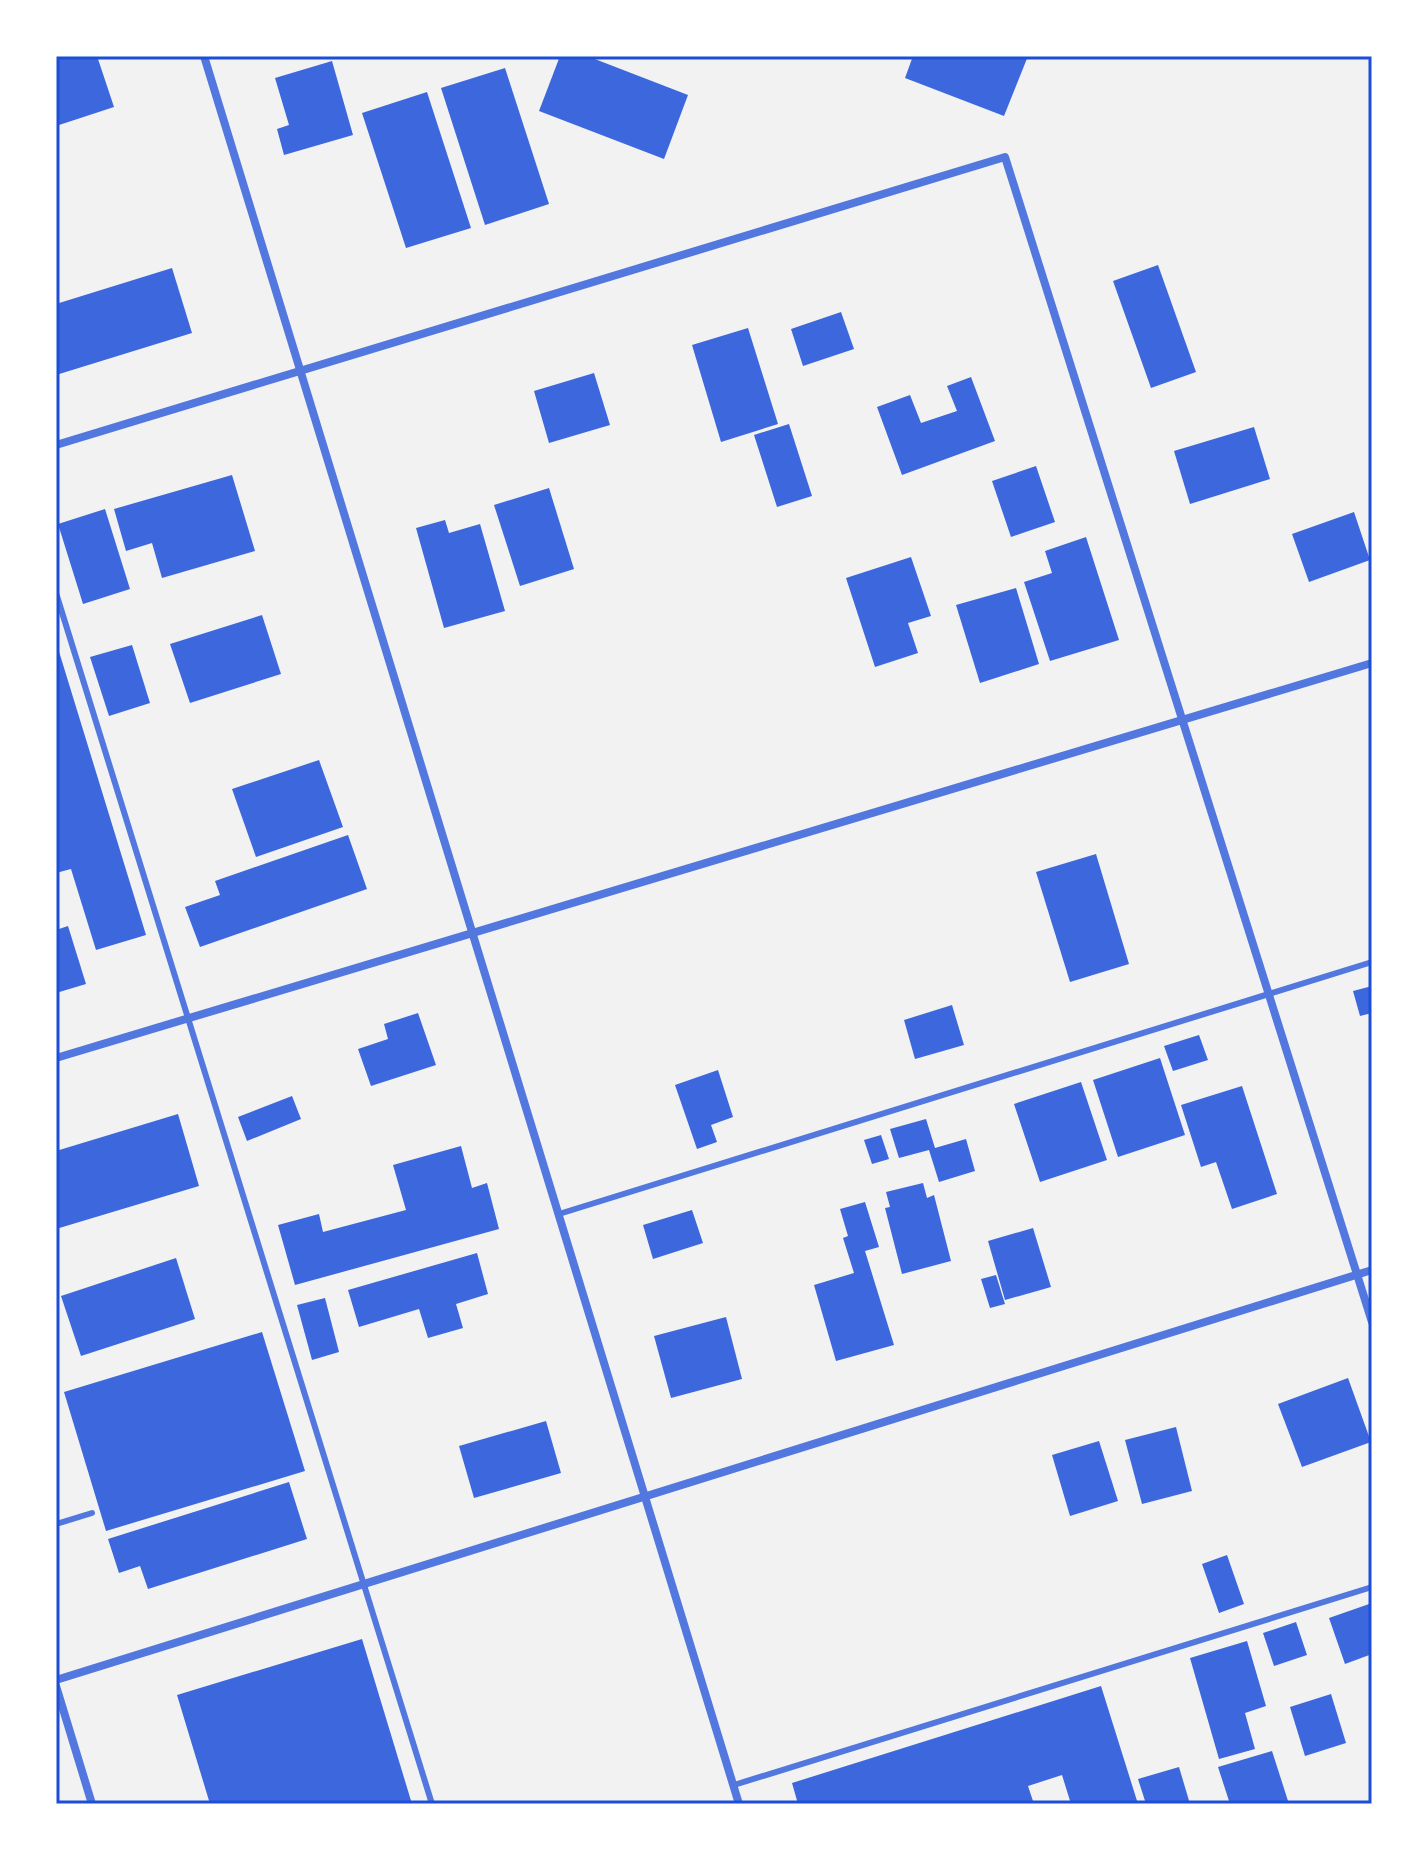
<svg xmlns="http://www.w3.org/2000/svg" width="1428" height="1860" viewBox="0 0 1428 1860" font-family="Mulish,sans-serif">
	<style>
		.building { fill: #3d67dc }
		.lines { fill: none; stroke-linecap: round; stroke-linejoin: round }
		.service { stroke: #5277de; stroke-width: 6 }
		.minor { stroke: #5277de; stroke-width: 8 }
		.neatline { fill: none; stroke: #1d4ed8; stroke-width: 3 }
	</style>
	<rect width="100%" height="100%" fill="#f2f2f2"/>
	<g class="building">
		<path d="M56 56H97L114 107 56 126Z"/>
		<path d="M560 56H587L688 95 664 159 539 111Z"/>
		<path d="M913 56H1028L1004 116 905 78Z"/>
		<path d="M332 61 353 135 284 155 277 129 289 125 275 78Z"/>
		<path d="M505 68 549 204 485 225 441 88Z"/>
		<path d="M427 92 471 228 406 248 362 113Z"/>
		<path d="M1158 265 1196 372 1151 388 1113 281Z"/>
		<path d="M172 268 192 333 56 375V304Z"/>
		<path d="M841 312 854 349 803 366 791 329Z"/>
		<path d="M748 328 778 424 721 442 692 345Z"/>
		<path d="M594 373 610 425 549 443 534 391Z"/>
		<path d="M971 377 995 441 902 475 877 407 910 395 921 423 957 411 947 386Z"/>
		<path d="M789 424 812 496 777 507 754 435Z"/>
		<path d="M1254 427 1270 479 1190 504 1174 451Z"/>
		<path d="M1036 466 1055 522 1011 537 992 481Z"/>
		<path d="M232 475 255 551 162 578 152 543 126 551 114 509Z"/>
		<path d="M549 488 574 569 520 586 494 505Z"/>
		<path d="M105 509 130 589 83 604 58 524Z"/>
		<path d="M1354 512 1370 560 1309 582 1292 534Z"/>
		<path d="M445 520 449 533 480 524 505 611 444 628 416 528Z"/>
		<path d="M1086 537 1119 640 1050 661 1024 582 1052 573 1045 551Z"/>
		<path d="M911 557 931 616 908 623 918 653 875 667 846 578Z"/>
		<path d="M1016 588 1039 664 980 683 956 605Z"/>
		<path d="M262 615 281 674 190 703 170 644Z"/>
		<path d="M57 645 146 935 96 950 71 869 56 873Z"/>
		<path d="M132 645 150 703 109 716 90 657Z"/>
		<path d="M319 760 343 827 256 857 232 789Z"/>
		<path d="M348 835 367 889 200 947 185 907 220 895 215 881Z"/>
		<path d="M1096 854 1129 964 1070 982 1036 872Z"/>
		<path d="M68 926 86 984 56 993V930Z"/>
		<path d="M1372 986V1013L1360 1016 1353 991Z"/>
		<path d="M952 1005 964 1045 915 1059 904 1020Z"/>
		<path d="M418 1013 436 1065 371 1086 358 1049 388 1039 384 1024Z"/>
		<path d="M1199 1035 1208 1060 1173 1071 1164 1046Z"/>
		<path d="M1160 1058 1185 1135 1118 1157 1093 1080Z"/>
		<path d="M718 1070 733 1117 711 1125 717 1142 697 1149 675 1085Z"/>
		<path d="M1081 1082 1107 1160 1040 1182 1014 1104Z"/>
		<path d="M1242 1086 1277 1194 1232 1209 1216 1162 1201 1167 1181 1105Z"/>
		<path d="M292 1096 301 1119 247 1141 238 1117Z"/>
		<path d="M178 1114 199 1186 56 1229V1151Z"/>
		<path d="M926 1119 935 1148 966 1139 975 1171 939 1182 929 1150 899 1158 890 1129Z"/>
		<path d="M881 1135 889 1159 872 1164 864 1140Z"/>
		<path d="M461 1146 472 1188 487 1183 499 1229 295 1285 278 1225 319 1214 323 1232 406 1210 393 1165Z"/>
		<path d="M923 1183 927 1198 934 1195 951 1261 902 1274 885 1208 890 1207 886 1192Z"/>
		<path d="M865 1202 879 1247 865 1251 894 1345 836 1361 814 1285 854 1273 843 1238 848 1236 840 1209Z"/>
		<path d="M692 1210 703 1243 653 1259 643 1225Z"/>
		<path d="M1033 1228 1051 1287 1005 1300 988 1241Z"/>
		<path d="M477 1253 488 1294 456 1304 463 1328 428 1338 419 1309 359 1327 348 1290Z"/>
		<path d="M176 1258 195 1319 81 1356 61 1296Z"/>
		<path d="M996 1275 1005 1304 990 1308 981 1279Z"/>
		<path d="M325 1298 339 1352 312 1360 297 1305Z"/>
		<path d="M726 1317 742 1379 671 1398 654 1336Z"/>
		<path d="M262 1332 305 1471 106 1531 64 1392Z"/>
		<path d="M1348 1378 1371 1442 1302 1467 1278 1404Z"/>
		<path d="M546 1421 561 1473 474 1498 459 1446Z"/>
		<path d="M1176 1427 1192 1491 1142 1504 1125 1440Z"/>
		<path d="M1099 1441 1118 1501 1070 1516 1052 1455Z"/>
		<path d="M289 1482 307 1539 148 1589 140 1566 119 1573 108 1539Z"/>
		<path d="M1227 1555 1244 1604 1219 1613 1202 1564Z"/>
		<path d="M1372 1603V1654L1345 1664 1329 1618Z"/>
		<path d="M1296 1622 1307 1655 1274 1666 1263 1633Z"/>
		<path d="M362 1639 412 1804H210L177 1695Z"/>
		<path d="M1247 1641 1266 1706 1245 1713 1255 1749 1219 1759 1190 1658Z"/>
		<path d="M1101 1686 1138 1804H1071L1062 1775 1028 1786 1034 1804H798L792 1783Z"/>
		<path d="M1331 1694 1346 1743 1305 1756 1290 1707Z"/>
		<path d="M1272 1751 1289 1804H1230L1218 1767Z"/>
		<path d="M1179 1767 1190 1804H1146L1138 1779Z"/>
	</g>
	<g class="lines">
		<g class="service">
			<path d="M56 593 432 1804"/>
			<path d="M559 1214 1372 962"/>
			<path d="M56 1524 92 1513"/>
			<path d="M734 1785 1372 1587"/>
		</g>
		<g class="minor">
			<path d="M204 56 739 1804"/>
			<path d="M56 445 1005 157 1372 1322"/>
			<path d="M56 1058 1372 663"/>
			<path d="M56 1680 1372 1270"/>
			<path d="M56 1686 92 1804"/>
		</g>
	</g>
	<rect width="1428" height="1860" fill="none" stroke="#ffffff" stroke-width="116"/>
	<rect x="58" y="58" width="1312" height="1744" class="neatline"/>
</svg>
